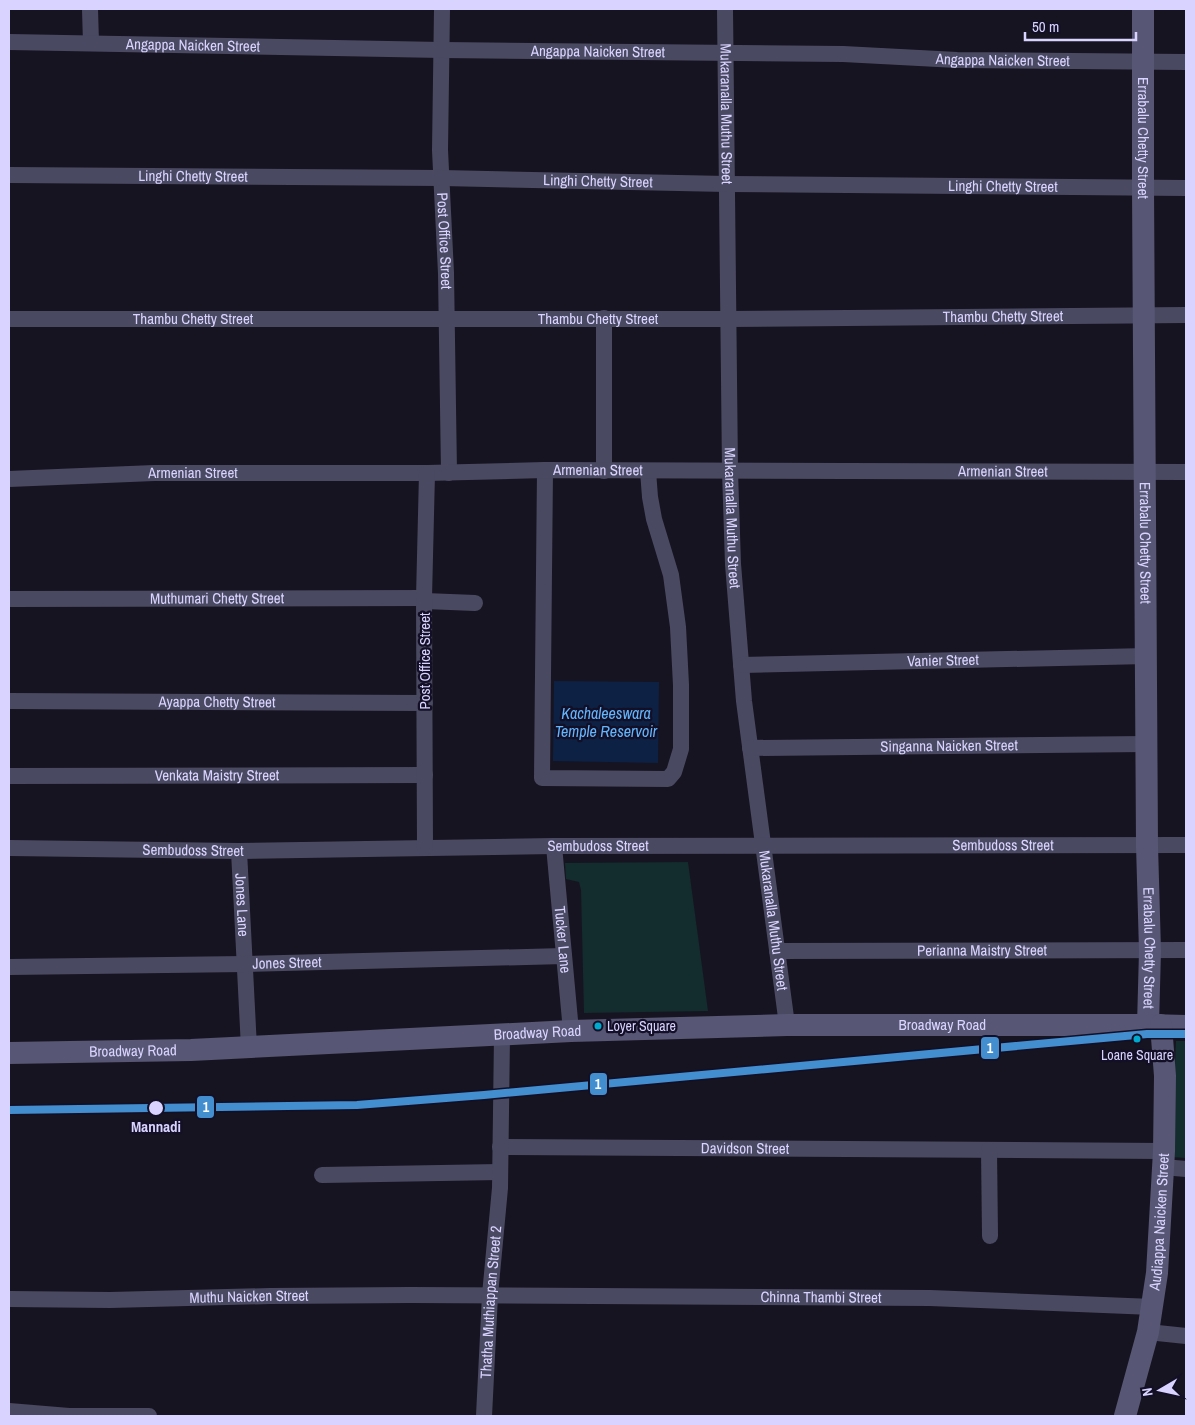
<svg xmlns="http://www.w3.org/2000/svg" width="1195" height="1425" viewBox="0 0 1195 1425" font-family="'Archivo Narrow',sans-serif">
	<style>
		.green { fill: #132c2d }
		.water { fill: #0d2144 }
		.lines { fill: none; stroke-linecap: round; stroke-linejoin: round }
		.street { stroke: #4a4962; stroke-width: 16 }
		.secondary { stroke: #575674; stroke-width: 22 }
		.metro-1-casing { stroke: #130f26; stroke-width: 11 }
		.metro-1 { stroke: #428ecf; stroke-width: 8 }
		.bus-dot { fill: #00a9ce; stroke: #130f26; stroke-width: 2 }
		.stop-dot { fill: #d9d4ff; stroke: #130f26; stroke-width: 2 }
		.labels { text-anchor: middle; stroke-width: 4.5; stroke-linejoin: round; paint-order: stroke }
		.bus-label { font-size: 14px; fill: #d9d4ff; stroke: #130f26; text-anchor: start }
		.street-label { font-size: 15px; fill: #d9d4ff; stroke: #130f26 }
		.stop-label { font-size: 15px; font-weight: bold; fill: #d9d4ff; stroke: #130f26 }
		.water-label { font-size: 16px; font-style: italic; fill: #62b6ff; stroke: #130f26 }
		.line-badge { stroke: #130f26; stroke-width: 2 }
		.badge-label { font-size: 14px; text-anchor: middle; font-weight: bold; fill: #fff }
	</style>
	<rect width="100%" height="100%" fill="#161421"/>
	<g class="green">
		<path d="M688 862 708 1011 584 1013 581 890 579 882 566 879 565 863Z"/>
		<path d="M1176 1041H1186V1158L1171 1157Z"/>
	</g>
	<path class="water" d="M554 681 659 682 658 763 553 761Z"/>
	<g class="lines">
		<g class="street">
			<path d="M90 9 91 43"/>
			<path id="s1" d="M442 9 440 150 446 273 449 473"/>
			<path id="s2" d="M725 9 730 471 733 564 744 701 787 1025"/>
			<path id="s3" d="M9 42 442 50 843 54 957 60 1186 62"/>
			<path id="s4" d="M9 175 442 178 727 184 1186 188"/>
			<path d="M604 318V471"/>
			<path id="s5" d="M9 319H728L1186 315"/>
			<path d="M545 470 542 778 668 779 674 772 681 749V685L678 627 671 575 654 519 650 497 648 471"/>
			<path id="s6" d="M9 479 154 473H427L545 470 1186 472"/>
			<path id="s7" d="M9 599 424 598"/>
			<path d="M425 601 475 603"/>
			<path id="s8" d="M741 665 1147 656"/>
			<path id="s9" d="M9 701 425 703"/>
			<path id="s10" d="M750 748 1147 744"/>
			<path id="s11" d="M9 776 425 775"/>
			<path id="s12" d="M554 846 571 1031"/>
			<path id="s13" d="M9 848 239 851 554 846 1186 845"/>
			<path d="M425 848 424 598 427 473"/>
			<path id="s14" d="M239 851 249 1048"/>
			<path id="s15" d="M777 951 1186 950"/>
			<path id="s16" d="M9 967 245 964 564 956"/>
			<path id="s17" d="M500 1147 1164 1151"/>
			<path d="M989 1150 990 1236"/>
			<path d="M1163 1167 1186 1169"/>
			<path d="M322 1175 500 1172"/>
			<path id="s18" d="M9 1299 110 1300 270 1296 410 1295 930 1298 1153 1307"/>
			<path d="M1148 1332 1186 1336"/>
			<path d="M9 1411 69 1416H149"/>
			<path id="s19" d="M484 1416 490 1295 500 1188 502 1035"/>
		</g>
		<g class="secondary">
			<path id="s20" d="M1143 9V188L1147 845 1150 951 1148 1025"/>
			<path id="s21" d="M9 1053 191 1050 571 1031 787 1025H1148L1186 1026"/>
			<path id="s22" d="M1125 1416 1148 1332 1157 1273 1164 1151 1165 1076 1161 1025"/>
		</g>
		<g class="metro-1-casing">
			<path id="metro-1" d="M9 1110 357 1105 484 1095 1147 1034H1186"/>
		</g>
		<use href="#metro-1" class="metro-1"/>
	</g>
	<g class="bus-dot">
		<circle cx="598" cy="1026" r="4.5"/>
		<circle cx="1137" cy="1039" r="4.5"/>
	</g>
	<circle class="stop-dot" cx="156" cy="1108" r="8"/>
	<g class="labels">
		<g class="bus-label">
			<text x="607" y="1031">Loyer Square</text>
			<text x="1137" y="1060" text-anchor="middle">Loane Square</text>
		</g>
		<g class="street-label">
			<text dy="5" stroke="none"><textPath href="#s3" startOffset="184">Angappa Naicken Street</textPath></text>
			<text dy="5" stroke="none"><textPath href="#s3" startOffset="589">Angappa Naicken Street</textPath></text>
			<text dy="5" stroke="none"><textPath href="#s3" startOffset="994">Angappa Naicken Street</textPath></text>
			<text dy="5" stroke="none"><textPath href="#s2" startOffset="105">Mukaranalla Muthu Street</textPath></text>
			<text dy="5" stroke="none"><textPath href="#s20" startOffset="129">Errabalu Chetty Street</textPath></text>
			<text dy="5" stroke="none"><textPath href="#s4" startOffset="184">Linghi Chetty Street</textPath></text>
			<text dy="5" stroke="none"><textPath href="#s4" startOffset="589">Linghi Chetty Street</textPath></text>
			<text dy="5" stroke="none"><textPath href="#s4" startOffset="994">Linghi Chetty Street</textPath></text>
			<text dy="5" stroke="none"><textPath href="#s1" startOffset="232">Post Office Street</textPath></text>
			<text dy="5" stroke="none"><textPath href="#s5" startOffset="994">Thambu Chetty Street</textPath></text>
			<text dy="5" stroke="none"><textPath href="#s5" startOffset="589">Thambu Chetty Street</textPath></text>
			<text dy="5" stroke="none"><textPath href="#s5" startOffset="184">Thambu Chetty Street</textPath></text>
			<text dy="5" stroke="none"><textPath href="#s6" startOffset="589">Armenian Street</textPath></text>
			<text dy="5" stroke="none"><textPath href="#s6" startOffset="994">Armenian Street</textPath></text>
			<text dy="5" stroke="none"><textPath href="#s6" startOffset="184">Armenian Street</textPath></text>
			<text dy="5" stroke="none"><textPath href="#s2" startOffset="509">Mukaranalla Muthu Street</textPath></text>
			<text dy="5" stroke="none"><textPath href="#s20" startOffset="534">Errabalu Chetty Street</textPath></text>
			<text dy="5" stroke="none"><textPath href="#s7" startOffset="208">Muthumari Chetty Street</textPath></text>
			<text transform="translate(425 661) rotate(-90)" y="5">Post Office Street</text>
			<text dy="5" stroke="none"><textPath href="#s8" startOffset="202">Vanier Street</textPath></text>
			<text dy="5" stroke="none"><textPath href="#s9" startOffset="208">Ayappa Chetty Street</textPath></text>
			<text dy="5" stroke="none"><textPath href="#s10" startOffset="199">Singanna Naicken Street</textPath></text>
			<text dy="5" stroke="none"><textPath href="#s11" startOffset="208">Venkata Maistry Street</textPath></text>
			<text dy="5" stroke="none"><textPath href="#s13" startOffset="589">Sembudoss Street</textPath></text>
			<text dy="5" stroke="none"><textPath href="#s13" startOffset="994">Sembudoss Street</textPath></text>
			<text dy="5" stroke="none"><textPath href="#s13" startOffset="184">Sembudoss Street</textPath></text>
			<text dy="5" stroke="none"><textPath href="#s14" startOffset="54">Jones Lane</textPath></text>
			<text dy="5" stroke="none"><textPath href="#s2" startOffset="914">Mukaranalla Muthu Street</textPath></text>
			<text dy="5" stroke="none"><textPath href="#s12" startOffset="94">Tucker Lane</textPath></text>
			<text dy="5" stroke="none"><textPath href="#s20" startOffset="939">Errabalu Chetty Street</textPath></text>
			<text dy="5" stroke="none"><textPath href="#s15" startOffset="205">Perianna Maistry Street</textPath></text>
			<text dy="5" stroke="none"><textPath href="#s16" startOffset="278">Jones Street</textPath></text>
			<text dy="5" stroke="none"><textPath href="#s21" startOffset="934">Broadway Road</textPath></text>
			<text dy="5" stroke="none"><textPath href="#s21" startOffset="529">Broadway Road</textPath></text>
			<text dy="5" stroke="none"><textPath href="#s21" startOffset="124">Broadway Road</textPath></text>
			<text dy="5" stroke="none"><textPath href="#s17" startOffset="245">Davidson Street</textPath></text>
			<text dy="5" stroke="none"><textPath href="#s22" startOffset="198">Audiappa Naicken Street</textPath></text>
			<text dy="5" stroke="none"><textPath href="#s18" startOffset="240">Muthu Naicken Street</textPath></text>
			<text dy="5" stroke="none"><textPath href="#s18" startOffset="812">Chinna Thambi Street</textPath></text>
			<text dy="5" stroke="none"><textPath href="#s19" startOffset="114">Thatha Muthiappan Street 2</textPath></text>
		</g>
		<g class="stop-label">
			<text x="156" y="1132">Mannadi</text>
		</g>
		<g class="water-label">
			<text x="606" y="719">Kachaleeswara<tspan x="606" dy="18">Temple Reservoir</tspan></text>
		</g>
	</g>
	<g class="line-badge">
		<rect x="980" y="1036" width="20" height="24" rx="5" fill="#428ecf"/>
		<rect x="589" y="1072" width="19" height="24" rx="5" fill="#428ecf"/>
		<rect x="196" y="1095" width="19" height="24" rx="5" fill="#428ecf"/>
	</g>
	<g class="badge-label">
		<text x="990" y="1053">1</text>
		<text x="598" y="1089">1</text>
		<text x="206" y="1112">1</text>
	</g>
	<rect width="1195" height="1425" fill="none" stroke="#d9d4ff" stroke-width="20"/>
	<g transform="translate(1160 1390) rotate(261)" stroke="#130f26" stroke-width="4" paint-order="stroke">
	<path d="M0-4L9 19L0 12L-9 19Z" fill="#d9d4ff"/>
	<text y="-8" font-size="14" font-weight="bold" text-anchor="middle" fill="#d9d4ff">N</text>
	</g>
	<path d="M1025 32v8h111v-8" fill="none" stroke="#d9d4ff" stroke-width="2.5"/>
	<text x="1032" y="32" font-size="15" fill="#d9d4ff" stroke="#130f26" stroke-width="4" paint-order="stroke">50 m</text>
</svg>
